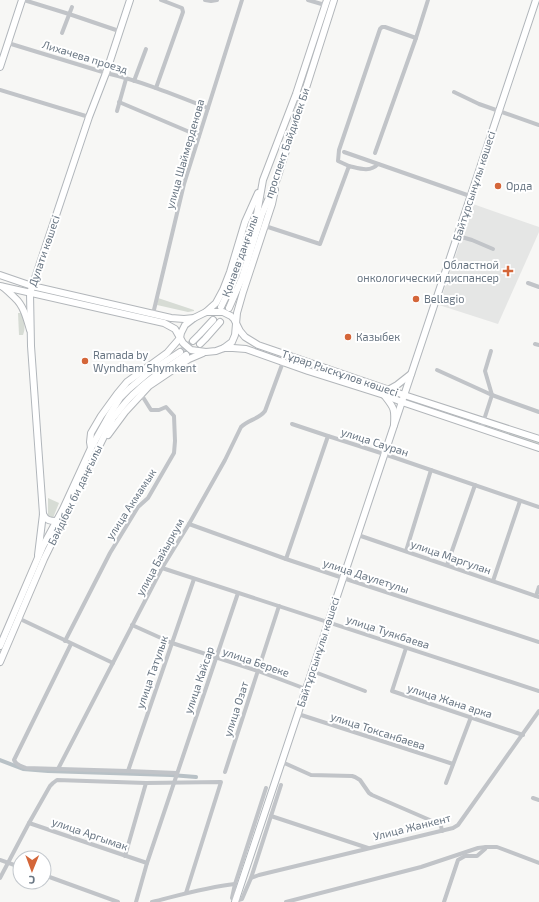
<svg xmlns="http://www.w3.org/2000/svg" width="539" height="902" viewBox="0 0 539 902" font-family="'Exo 2',sans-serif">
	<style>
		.built { fill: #e5e6e5 }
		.green { fill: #d7dcd5 }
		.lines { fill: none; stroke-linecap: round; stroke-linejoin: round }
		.canal { stroke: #b8c1c6; stroke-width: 4 }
		.primary-tunnel { stroke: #ccd0d3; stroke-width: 6; stroke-dasharray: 6 3; stroke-linecap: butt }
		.secondary-casing { stroke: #b1b6bb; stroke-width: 8 }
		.primary-casing { stroke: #b2b6ba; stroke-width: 8 }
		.street { stroke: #c1c4c8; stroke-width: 4 }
		.secondary { stroke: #fff; stroke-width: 6 }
		.primary { stroke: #fff; stroke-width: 6 }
		.poi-dot { fill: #d46639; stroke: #fff; stroke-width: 1.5 }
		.labels { text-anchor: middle; stroke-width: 4; stroke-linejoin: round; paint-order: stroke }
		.street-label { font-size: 11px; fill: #697683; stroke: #fff }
		.poi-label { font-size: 11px; fill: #697683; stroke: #fff; text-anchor: start }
	</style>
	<rect width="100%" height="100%" fill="#f7f7f5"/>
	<path class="built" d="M473 204 539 227V232L498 324 439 305Z"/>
	<g class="green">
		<path d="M158 298 194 310V311L188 312 157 305Z"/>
		<path d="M18 313H22C24 320 26 328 23 335H19Z"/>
		<path d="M411 399 478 422 477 425 410 402Z"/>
		<path d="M485 424 539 443V446L484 427Z"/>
		<path d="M48 498 59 503 53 518 48 516Z"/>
	</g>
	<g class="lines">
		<path class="canal" d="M0 760 23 769 48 771 171 775 196 777"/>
		<path class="primary-tunnel" d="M180 352 193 341"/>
		<g class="secondary-casing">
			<g id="secondary">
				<path d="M0 67 22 0"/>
				<path d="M43 514C46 520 49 521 56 521"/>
				<path d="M38 555 43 514 31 346 30 293 89 117 106 73 130 0"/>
				<path d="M235 902 536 0"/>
			</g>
		</g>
		<g class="primary-casing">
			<g id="primary">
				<path d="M0 275 32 286 171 318 184 319 194 318 206 312H223L231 316 234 319 240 331 245 337 258 345 404 395 539 439"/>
				<path d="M0 286 164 323 175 329 183 343 191 350 206 352 216 351 224 348H233L246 349 308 371 384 395 402 402 539 448"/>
				<path d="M3 287C7 290 11 294 15 298 24 306 27 320 30 330"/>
				<path d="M221 307 235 278 257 214 263 180 296 94 327 0"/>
				<path d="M229 308 242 278 262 214 277 179 334 0"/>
				<path d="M206 312 216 303 223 290 230 272 245 222 258 193"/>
				<path d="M193 341 200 334 213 320"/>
				<path d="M200 344 205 339 220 322"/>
				<path d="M224 348 232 342 235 335 237 313 243 292 272 204 275 190"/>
				<path d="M388 390 397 385 411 374"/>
				<path d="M384 395C394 408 395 408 394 425"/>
				<path d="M108 435 125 412 149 386 189 359 203 353"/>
				<path d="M91 448 90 442 91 433 101 416 117 394 127 382 167 353 180 338 181 333 185 325 194 318"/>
				<path d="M0 646 43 546 63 509 91 448 110 414 120 398 129 389 148 373 180 352"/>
				<path d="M0 662 44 559 113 418C121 408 128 398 138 390 152 376 170 366 186 355"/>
			</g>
		</g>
		<g class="street">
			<path d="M24 0 69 14 119 31"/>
			<path d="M205 0 211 1 217 0"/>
			<path d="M308 0 325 5"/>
			<path d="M62 33 72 7"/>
			<path d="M8 43 106 73C141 81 175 95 208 108"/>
			<path d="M134 81 146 49"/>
			<path d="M156 88 183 12 182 8 161 0"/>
			<path d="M0 90 89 117"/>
			<path d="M454 92 479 104 539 125"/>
			<path d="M119 102 199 136"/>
			<path d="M117 111 126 79"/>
			<path d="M344 152 470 196"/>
			<path d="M375 153 416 38"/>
			<path d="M349 166 338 161 339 150 380 29 382 27H385L416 38 428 0"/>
			<path d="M265 226 320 244 349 166C358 168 370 173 378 164"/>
			<path d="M458 236 472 240 493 249"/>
			<path d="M528 283 539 287"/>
			<path d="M153 314 184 184 242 0"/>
			<path d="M535 344 539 345"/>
			<path d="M437 370 492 395 485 371 491 351"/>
			<path d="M292 424 328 436"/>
			<path d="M481 429 492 395 539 412"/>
			<path d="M189 524 286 559 343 578 539 642"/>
			<path d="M358 535 539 597"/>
			<path d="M406 551 431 470"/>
			<path d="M286 559 328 436 384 454 539 507"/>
			<path d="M447 565 475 485"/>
			<path d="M162 568 539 691"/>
			<path d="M493 581 520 501"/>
			<path d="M536 596 539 587"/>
			<path d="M18 618 113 663"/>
			<path d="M132 625 172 643 258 671 306 689"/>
			<path d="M65 641 110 553 138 507 148 498 174 453 175 441 174 416 166 407 159 410H151L141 394"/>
			<path d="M71 644 14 760C16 765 21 766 26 768L128 771 177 773"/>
			<path d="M406 648 392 691 523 735"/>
			<path d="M312 671 365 691"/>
			<path d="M298 714 453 764"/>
			<path d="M282 762 311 775 352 776 355 777 360 780 369 793 372 795 439 824 441 826 442 831"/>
			<path d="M58 769 162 568 189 524 225 460 241 427C248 420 259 419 265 411L283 362"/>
			<path d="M128 771 194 579"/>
			<path d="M225 772 279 606"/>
			<path d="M446 783 471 717"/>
			<path d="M281 785 251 878 259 875 453 828 458 825 539 711"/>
			<path d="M533 798 539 800"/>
			<path d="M271 816 368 848"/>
			<path d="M29 823 147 863"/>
			<path d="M125 856 146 783"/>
			<path d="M0 860 20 867"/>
			<path d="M44 875 118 902"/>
			<path d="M0 878 29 823 50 786 53 783 57 780 146 783 221 782 186 893"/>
			<path d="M235 884 232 898 235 901 242 899 251 878"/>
			<path d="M136 902 147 863 238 593"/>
			<path d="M152 902C180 895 207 887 235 884L266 788"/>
			<path d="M286 902 421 867 478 848 486 847H497L539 863"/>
			<path d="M444 902 458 860 465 856H477L485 849 486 847"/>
		</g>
		<use href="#secondary" class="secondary"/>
		<use href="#primary" class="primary"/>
	</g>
	<g class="poi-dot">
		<circle cx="498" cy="186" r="4"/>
		<path d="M506 265h4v4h4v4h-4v4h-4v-4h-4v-4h4z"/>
		<circle cx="416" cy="299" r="4"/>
		<circle cx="348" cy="337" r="4"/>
		<circle cx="85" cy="361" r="4"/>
	</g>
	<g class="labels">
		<g class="street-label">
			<text transform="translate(85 57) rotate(17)" y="4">Лихачева проезд</text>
			<text transform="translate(287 143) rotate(-71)" y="4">проспект Байдибек Би</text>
			<text transform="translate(185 154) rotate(-74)" y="4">улица Шаймерденова</text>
			<text transform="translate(474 186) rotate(-72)" y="4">Байтұрсынұлы көшесі</text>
			<text transform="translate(44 251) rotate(-71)" y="4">Дулати көшесі</text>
			<text transform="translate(240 256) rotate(-70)" y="4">Қонаев даңғылы</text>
			<text transform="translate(340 373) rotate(19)" y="4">Тұрар Рыскұлов көшесі</text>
			<text transform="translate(375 442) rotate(18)" y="4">улица Сауран</text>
			<text transform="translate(75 495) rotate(-64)" y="4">Бәйдібек би даңғылы</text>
			<text transform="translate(131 504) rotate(-57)" y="4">улица Акмамык</text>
			<text transform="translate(160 557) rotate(-61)" y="4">улица Байыркум</text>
			<text transform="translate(451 557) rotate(19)" y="4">улица Маргулан</text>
			<text transform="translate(366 576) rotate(18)" y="4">улица Даулетулы</text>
			<text transform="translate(388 632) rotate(18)" y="4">улица Туякбаева</text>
			<text transform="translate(318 652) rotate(-72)" y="4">Байтұрсынұлы көшесі</text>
			<text transform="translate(256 662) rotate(19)" y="4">улица Береке</text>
			<text transform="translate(152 672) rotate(-71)" y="4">улица Татулык</text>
			<text transform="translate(199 680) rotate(-71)" y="4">улица Кайсар</text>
			<text transform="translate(450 701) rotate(18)" y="4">улица Жана арка</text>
			<text transform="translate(236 709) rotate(-72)" y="4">улица Озат</text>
			<text transform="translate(378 731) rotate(18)" y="4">улица Токсанбаева</text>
			<text transform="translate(412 827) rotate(-14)" y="4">Улица Жанкент</text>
			<text transform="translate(90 834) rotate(19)" y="4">улица Аргымак</text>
		</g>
		<g class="poi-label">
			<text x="506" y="190">Орда</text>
			<text x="499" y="269" text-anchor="end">Областной<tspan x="499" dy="13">онкологический диспансер</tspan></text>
			<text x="424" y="303">Bellagio</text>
			<text x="356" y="341">Казыбек</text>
			<text x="93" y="359">Ramada by<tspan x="93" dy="13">Wyndham Shymkent</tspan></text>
		</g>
	</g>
	<g transform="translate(32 870) rotate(181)"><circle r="19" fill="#ffffff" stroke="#c3c8cd"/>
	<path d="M0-3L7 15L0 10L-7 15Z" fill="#d46639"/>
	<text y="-6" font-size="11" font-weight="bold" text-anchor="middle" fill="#697683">С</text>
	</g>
</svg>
